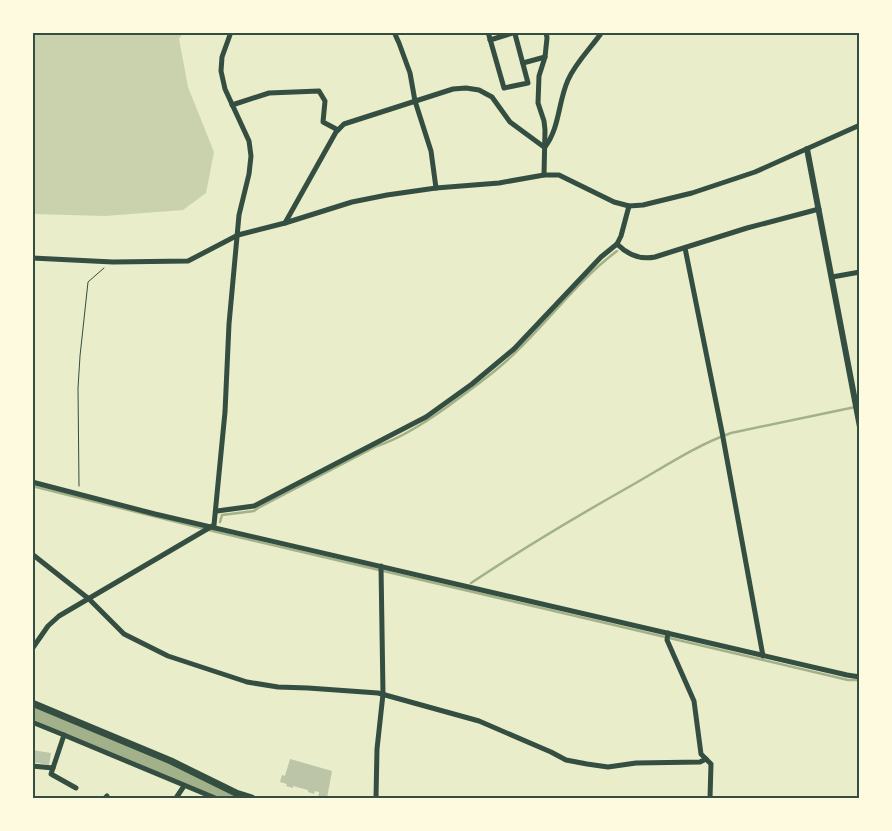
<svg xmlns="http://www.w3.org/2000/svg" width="892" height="831" viewBox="0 0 892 831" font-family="'Public Sans',sans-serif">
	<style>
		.green { fill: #cad2ad }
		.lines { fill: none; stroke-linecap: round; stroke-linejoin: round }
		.stream { stroke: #a3b18a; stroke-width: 2.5 }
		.river { stroke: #a3b18a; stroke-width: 15 }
		.building { fill: #bcc5a7 }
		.path { stroke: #344e41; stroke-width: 1 }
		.minor { stroke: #344e41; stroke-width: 5 }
		.tertiary { stroke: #344e41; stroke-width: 6 }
		.secondary { stroke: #344e41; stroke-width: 7 }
		.neatline { fill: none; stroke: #344e41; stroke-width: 2 }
	</style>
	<rect width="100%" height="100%" fill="#e9edc9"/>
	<path class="green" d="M33 32 183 33 179 39 188 87 214 152 206 193 183 210 105 216 33 214Z"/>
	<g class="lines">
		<g class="stream">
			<path d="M32 486 217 532 759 659 848 680H860"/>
			<path d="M220 522 222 515 254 511 258 508 377 446C402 438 426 422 447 407 472 388 499 370 521 347 553 315 581 278 617 251"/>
			<path d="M471 583C522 549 574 518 627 488 661 469 694 446 731 433L860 406"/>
		</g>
		<path class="river" d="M32 711 138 755 234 798"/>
	</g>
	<g class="building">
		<path d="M32 750 51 753 49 765 32 762Z"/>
		<path d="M290 759 332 771 327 798H318L319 792 315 791 314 794 308 792V790L293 786V788L286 786 287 784 280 782 282 775 285 776Z"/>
	</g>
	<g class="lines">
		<path class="path" d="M79 486 78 388 80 356 88 282 104 268"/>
		<g class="minor">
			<path d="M394 32 399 43 410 73 415 101 431 151 436 188"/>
			<path d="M488 32 504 88 528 83 515 34"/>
			<path d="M490 40 516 32"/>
			<path d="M523 63 545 57"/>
			<path d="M232 105 269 93 319 91 325 101 323 122 338 130"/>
			<path d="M545 147C560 127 558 102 568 80 576 62 591 48 602 32"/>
			<path d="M544 175 545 130 544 121 538 103 539 76 545 57 547 38 546 32"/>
			<path d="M285 223 336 132 344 124 453 89 466 88 479 90 492 97 510 122 544 147"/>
			<path d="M617 244C628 255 640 260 655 257L747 228 819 209"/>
			<path d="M685 248 722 432 763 656"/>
			<path d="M32 258 113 262 188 261 238 235 285 223 352 202 387 195 436 188 499 183 544 175H559L614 202 629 206 643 205 692 193 755 172 860 125"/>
			<path d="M832 277 860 272"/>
			<path d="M32 482 155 514 847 675 860 677"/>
			<path d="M217 511 254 506 426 417 472 384 514 349 601 257 617 244 621 236 629 206"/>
			<path d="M32 554 89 599 124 634 168 656 247 682 278 687 308 688 378 693 479 721 551 752 566 760 587 764 608 767 636 763 700 762 706 759"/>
			<path d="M668 633 667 640 694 701 701 754 711 764 710 798"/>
			<path d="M32 649 48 626 59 616 214 525 225 412 229 324 239 215 249 174 251 156 249 141 225 89 221 71 222 57 231 32"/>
			<path d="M32 722 64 735"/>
			<path d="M32 766 53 768 64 735 215 798"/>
			<path d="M53 768 51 774 76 788"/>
			<path d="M105 798 107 796"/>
			<path d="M176 798 184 786"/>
			<path d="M376 798 377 749 383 694 381 566"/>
		</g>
		<path class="tertiary" d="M807 149 860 427"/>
		<path class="secondary" d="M32 703 171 761 236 793 252 798"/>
	</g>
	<rect width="892" height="831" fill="none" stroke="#fefae0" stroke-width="68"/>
	<rect x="34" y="34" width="824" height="763" class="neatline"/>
</svg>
